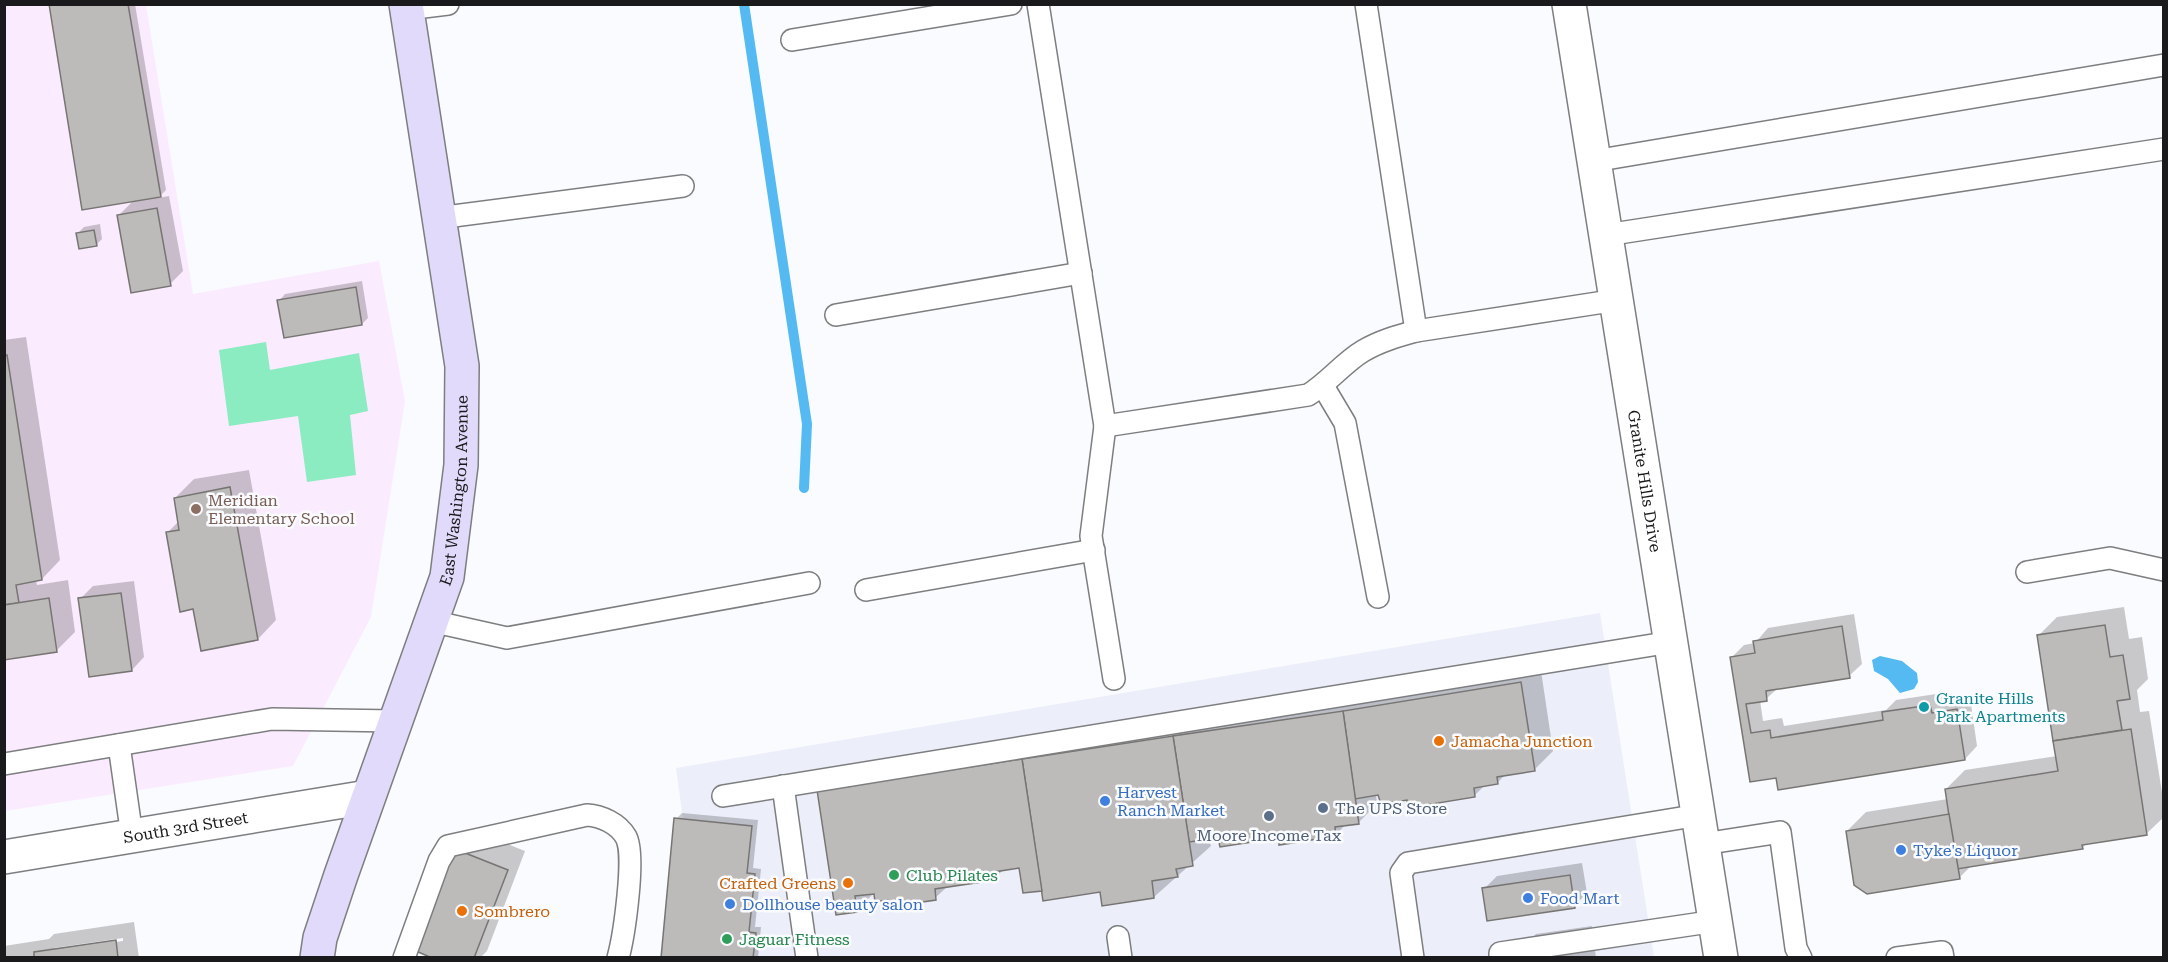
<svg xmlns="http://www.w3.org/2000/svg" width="2168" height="962" viewBox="0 0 2168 962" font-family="'Roboto Serif',serif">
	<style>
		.built { fill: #eceef9 }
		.education { fill: #fbebfe }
		.green { fill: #8bebc1 }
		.water { fill: #55baf1 }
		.shadow { fill: #0003; fill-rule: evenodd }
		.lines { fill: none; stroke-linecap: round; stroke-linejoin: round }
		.stream { stroke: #55baf1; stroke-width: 10 }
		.building { fill: #bdbbb9; stroke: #777573; stroke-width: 1.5 }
		.service-casing { stroke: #7d7e80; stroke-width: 24 }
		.tertiary-casing { stroke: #7d7e80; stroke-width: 36 }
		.secondary-casing { stroke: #7d7e80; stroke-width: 36 }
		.service { stroke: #fff; stroke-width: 21 }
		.tertiary { stroke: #fff; stroke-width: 33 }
		.secondary { stroke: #e2dafa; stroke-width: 33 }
		.education-dot { fill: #8d6e63; stroke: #fafbfe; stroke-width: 2 }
		.culture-dot { fill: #0f9aa8; stroke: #fafbfe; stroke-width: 2 }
		.food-dot { fill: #e8710a; stroke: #fafbfe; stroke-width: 2 }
		.shop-dot { fill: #3f7fe0; stroke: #fafbfe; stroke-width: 2 }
		.service-dot { fill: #5c6f8a; stroke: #fafbfe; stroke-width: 2 }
		.leisure-dot { fill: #2e9e5b; stroke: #fafbfe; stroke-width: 2 }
		.labels { text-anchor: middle; stroke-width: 5; stroke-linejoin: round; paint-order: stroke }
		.street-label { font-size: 16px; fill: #1a1a1c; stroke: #fafbfe }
		.education-label { font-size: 16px; fill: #785e54; stroke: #fafbfe; text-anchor: start }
		.culture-label { font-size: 16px; fill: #0d838f; stroke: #fafbfe; text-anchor: start }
		.food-label { font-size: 16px; fill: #c56008; stroke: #fafbfe; text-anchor: start }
		.shop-label { font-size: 16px; fill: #366cbe; stroke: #fafbfe; text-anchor: start }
		.service-label { font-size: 16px; fill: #4e5e75; stroke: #fafbfe; text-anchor: start }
		.leisure-label { font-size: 16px; fill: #27864d; stroke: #fafbfe; text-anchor: start }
	</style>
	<rect width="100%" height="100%" fill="#fafbfe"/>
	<path class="built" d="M1600 613 1654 957 661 958 674 818 683 819 676 768Z"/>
	<path class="education" d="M5 5H146L193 294 379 261 405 401 371 617 293 766 5 811Z"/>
	<path class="green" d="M266 342 270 370 359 353 368 411 350 415 356 475 307 482 298 416 229 426 219 350Z"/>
	<path class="water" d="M1880 656 1902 661 1917 673 1918 682 1914 689 1900 693 1888 679 1874 671 1872 660Z"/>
	<g class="shadow">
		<path d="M51 4H135L166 190 158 198 169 196 183 271 170 284 119 215 134 200Z"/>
		<path d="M100 224 102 239 96 245 78 233 84 227Z"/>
		<path d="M362 281 368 318 362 324 279 301 285 294Z"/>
		<path d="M26 337 60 560 42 579 36 580 37 585 68 580 75 632 56 651 4 658V340Z"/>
		<path d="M249 470 276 620 258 639 194 607 167 533 179 521 175 498 194 479Z"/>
		<path d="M134 581 144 657 132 670 80 599 93 586Z"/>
		<path d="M2124 607 2129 639 2142 637 2148 679 2137 690 2140 712 2149 711 2164 805V817L2146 834 2087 843 2082 848 1972 865 1959 878 1847 831 1866 812 1948 799 1946 789 1965 770 2057 756 2038 636 2057 617Z"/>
		<path d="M1854 614 1862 664 1849 676 1778 688 1766 699 1760 700 1763 721 1782 718 1784 726 1886 710 1896 700 1943 693 1944 701 1970 697 1977 746 1965 759 1751 780 1731 658 1744 645 1755 643 1768 628Z"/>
		<path d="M1540 664 1553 751 1535 769 1506 774 1497 783 1485 785 1474 796 1408 798 1376 794 1377 804 1359 822 1346 824 1336 835 1209 838 1211 846 1154 897 1101 891 1043 889 1020 866 1004 869 994 879 948 886 935 898H888L875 892 856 911 819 791Z"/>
		<path d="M682 813 758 820 753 868 761 869 755 927H761L758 958H662L676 819Z"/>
		<path d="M475 831 525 851 487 951 480 958H437L456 850Z"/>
		<path d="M1582 863 1587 893 1574 906 1484 889 1497 876Z"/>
		<path d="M134 922 139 958H4V946L49 939 54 934ZM123 938V941L54 951V948Z"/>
		<path d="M1592 926 1596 958H1532L1530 940 1536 934Z"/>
	</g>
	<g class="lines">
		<path class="stream" d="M744 4 807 424 804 488"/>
	</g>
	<g class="building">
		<path d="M49 4H128L161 197 82 210Z"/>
		<path d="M157 208 171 286 131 293 117 215Z"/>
		<path d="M94 230 97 246 79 249 76 233Z"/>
		<path d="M356 287 362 325 284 338 277 300Z"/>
		<path d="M4 355H7L42 580 16 585 19 603 4 605Z"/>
		<path d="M230 487 258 640 201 651 193 609 180 612 166 532 179 530 174 498Z"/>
		<path d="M121 593 132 671 89 677 78 598Z"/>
		<path d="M49 598 57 652 4 660V605Z"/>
		<path d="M2105 625 2110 657 2123 655 2130 699 2117 701 2122 730 2053 741 2037 635Z"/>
		<path d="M1842 626 1850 678 1766 691 1767 701 1746 704 1751 733 1770 730 1771 738 1883 720 1882 712 1930 705 1932 713 1957 709 1965 760 1778 790 1776 778 1750 782 1730 657 1755 653 1753 641Z"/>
		<path d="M1521 682 1535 771 1497 777 1498 784 1474 788 1475 797 1408 808 1407 800 1381 804 1378 795 1355 799 1343 711Z"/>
		<path d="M1343 711 1359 824 1335 827 1336 836 1279 845V838L1220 847 1218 838 1189 842 1173 736Z"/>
		<path d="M2131 729 2147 835 2082 845 2083 849 1957 869 1945 789 2058 771 2053 741Z"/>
		<path d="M1173 736 1193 866 1176 869 1178 877 1152 881 1154 898 1102 906 1100 892 1043 901 1022 759Z"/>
		<path d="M1022 759 1042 891 1023 893 1019 868 994 872 995 880 935 889 936 900 888 907 887 900 875 902 874 894 855 896 857 912 836 915 817 790Z"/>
		<path d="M1949 814 1960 879 1867 894 1854 885 1846 831Z"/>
		<path d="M674 818 752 826 747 873 755 874 749 932 756 933 753 958H661Z"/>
		<path d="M455 849 508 870 474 958H432L416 951Z"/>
		<path d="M1570 875 1575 908 1487 921 1482 888Z"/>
		<path d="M116 940 118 958H34V952Z"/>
	</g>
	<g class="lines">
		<g class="service-casing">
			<g id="service">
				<path d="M1038 4 1105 426 1308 395C1328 383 1343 363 1363 351 1380 341 1398 336 1416 331L1617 300"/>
				<path d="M1366 4 1416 331"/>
				<path d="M407 9 448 4"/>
				<path d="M792 40 1011 4"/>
				<path d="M1594 161 2164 65"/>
				<path d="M438 218 683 186"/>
				<path d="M1606 235 2164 149"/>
				<path d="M836 315 1081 273"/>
				<path d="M1323 386 1345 423 1378 597"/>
				<path d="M1105 426 1091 536 1114 679"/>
				<path d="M2027 572 2110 558 2164 570"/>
				<path d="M866 590 1094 550"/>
				<path d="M431 621 507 638 809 583"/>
				<path d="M119 745 132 836"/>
				<path d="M4 764 272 719 395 721"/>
				<path d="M783 786 807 958"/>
				<path d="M723 796 1671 642"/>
				<path d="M1703 844 1780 832 1796 948 1801 958"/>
				<path d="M1118 937 1121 958"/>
				<path d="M404 958 439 861 448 846 587 815C601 816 618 823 626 837 636 855 624 936 618 958"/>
				<path d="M1413 958 1401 873 1408 863 1699 815"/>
				<path d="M1500 958V953L1716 921"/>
				<path d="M1897 958 1942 952 1943 958"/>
			</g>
		</g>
		<g class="tertiary-casing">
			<g id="tertiary">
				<path id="s1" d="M1569 4 1721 958"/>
				<path id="s2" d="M4 857 368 797"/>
			</g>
		</g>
		<g class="secondary-casing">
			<g id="secondary">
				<path id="s3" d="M317 958 320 938 341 875 447 577 461 465 462 366 406 4"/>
			</g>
		</g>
		<use href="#service" class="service"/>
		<use href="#tertiary" class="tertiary"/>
		<use href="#secondary" class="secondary"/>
	</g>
	<circle class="education-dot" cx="196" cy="509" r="6"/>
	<circle class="culture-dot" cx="1924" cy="707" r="6"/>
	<g class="food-dot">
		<circle cx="1439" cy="741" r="6"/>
		<circle cx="848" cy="883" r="6"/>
		<circle cx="462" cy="911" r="6"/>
	</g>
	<g class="shop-dot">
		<circle cx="1105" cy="801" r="6"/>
		<circle cx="1901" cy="850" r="6"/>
		<circle cx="1528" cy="898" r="6"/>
		<circle cx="730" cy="904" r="6"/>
	</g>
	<g class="service-dot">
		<circle cx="1323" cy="808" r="6"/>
		<circle cx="1269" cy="816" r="6"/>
	</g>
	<g class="leisure-dot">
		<circle cx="894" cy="875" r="6"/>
		<circle cx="727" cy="939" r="6"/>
	</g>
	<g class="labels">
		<g class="street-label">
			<text dy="6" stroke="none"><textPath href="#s1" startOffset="483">Granite Hills Drive</textPath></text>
			<text dy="6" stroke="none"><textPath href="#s3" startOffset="490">East Washington Avenue</textPath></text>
			<text dy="6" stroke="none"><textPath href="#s2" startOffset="184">South 3rd Street</textPath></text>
		</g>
		<g class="education-label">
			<text x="208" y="506">Meridian<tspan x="208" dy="18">Elementary School</tspan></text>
		</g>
		<g class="culture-label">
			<text x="1936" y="704">Granite Hills<tspan x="1936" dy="18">Park Apartments</tspan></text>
		</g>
		<g class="food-label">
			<text x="1451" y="747">Jamacha Junction</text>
			<text x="836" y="889" text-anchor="end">Crafted Greens</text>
			<text x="474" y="917">Sombrero</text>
		</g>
		<g class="shop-label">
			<text x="1117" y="798">Harvest<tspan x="1117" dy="18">Ranch Market</tspan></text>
			<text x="1913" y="856">Tyke's Liquor</text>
			<text x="1540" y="904">Food Mart</text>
			<text x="742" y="910">Dollhouse beauty salon</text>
		</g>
		<g class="service-label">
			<text x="1335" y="814">The UPS Store</text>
			<text x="1269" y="841" text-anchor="middle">Moore Income Tax</text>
		</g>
		<g class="leisure-label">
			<text x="906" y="881">Club Pilates</text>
			<text x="739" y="945">Jaguar Fitness</text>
		</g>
	</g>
	<rect width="2168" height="962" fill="none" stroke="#1a1a1c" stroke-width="12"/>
</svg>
